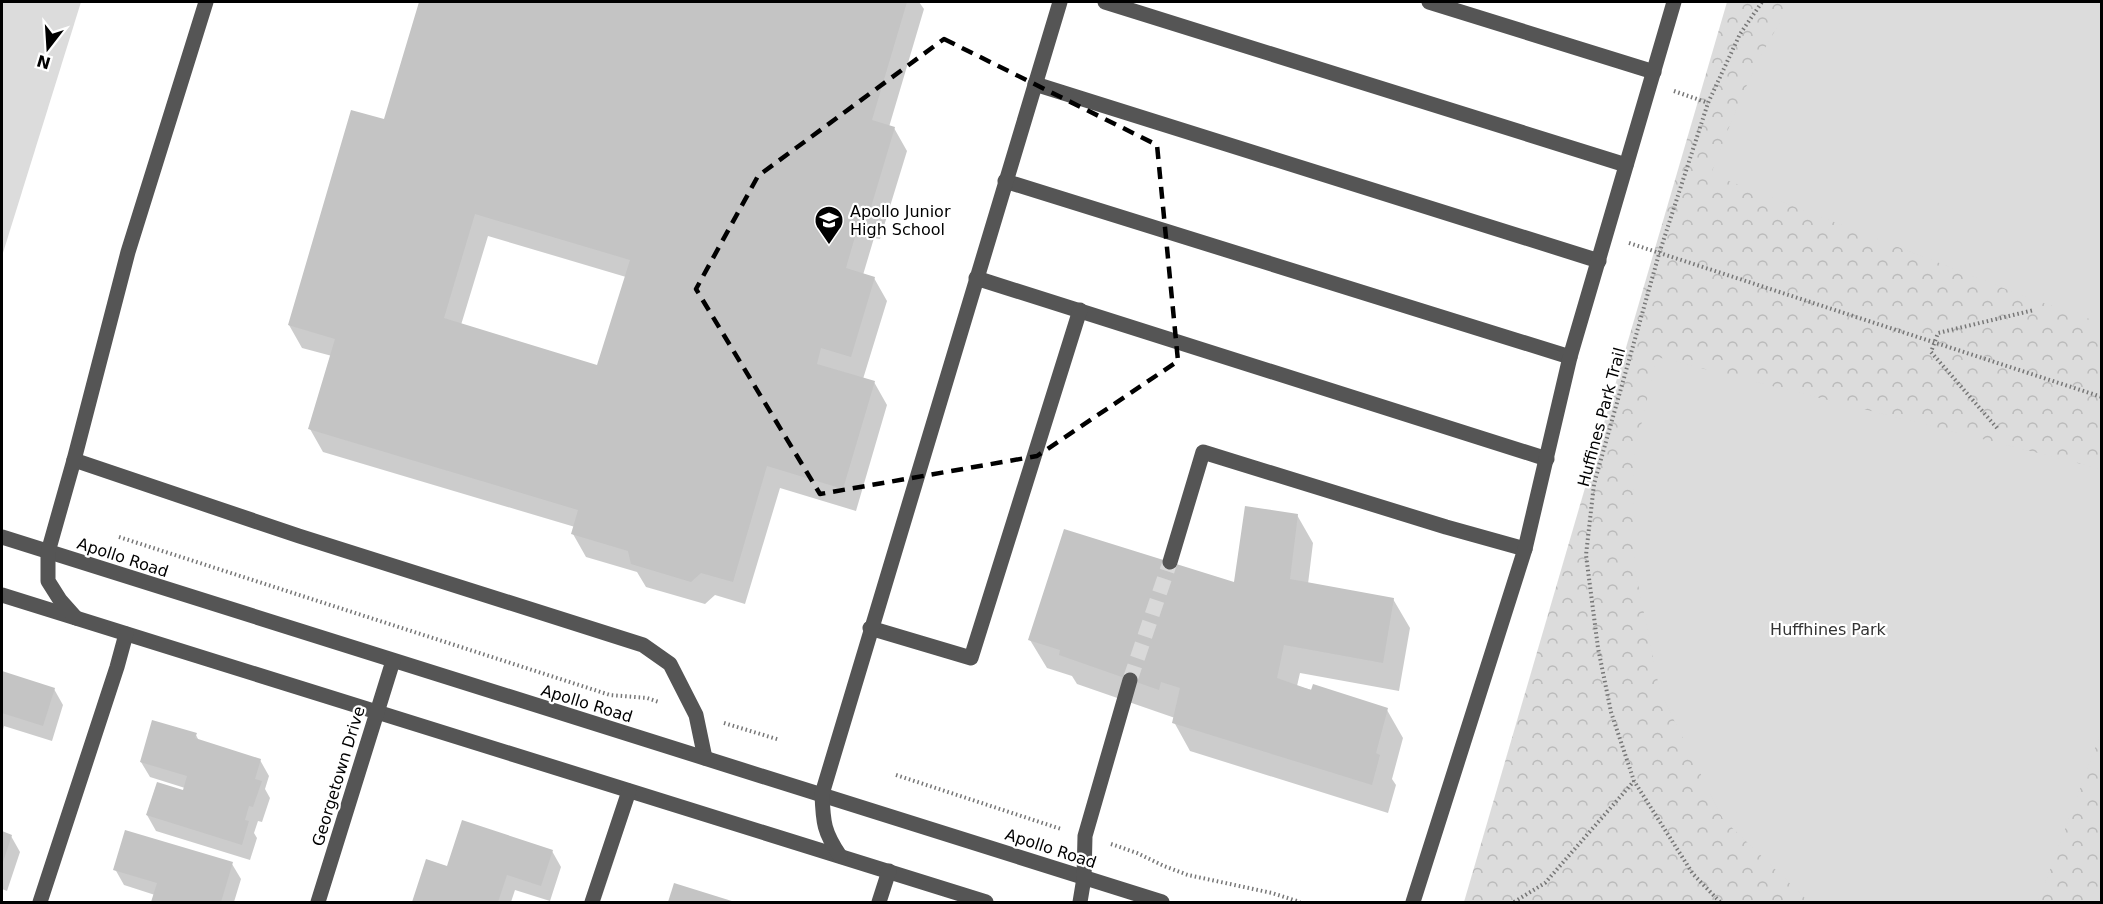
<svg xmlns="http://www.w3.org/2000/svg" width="2103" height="904" viewBox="0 0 2103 904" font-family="'DejaVu Sans',sans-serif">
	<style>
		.park { fill: url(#park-crowns) }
		.pitch { fill: #dcdcdc }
		.shadow { fill: #0003; fill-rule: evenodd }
		.building { fill: #c4c4c4; fill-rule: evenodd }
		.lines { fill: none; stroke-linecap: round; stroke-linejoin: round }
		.minor-tunnel { stroke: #d9d9d9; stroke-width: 15; stroke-dasharray: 15 8; stroke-linecap: butt }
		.path { stroke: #777; stroke-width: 4; stroke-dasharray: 1.5 3; stroke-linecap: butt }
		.minor { stroke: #555; stroke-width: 15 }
		.marked { fill: none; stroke: #000; stroke-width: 4.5; stroke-dasharray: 12 8; stroke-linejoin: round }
		.labels { text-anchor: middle; stroke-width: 4.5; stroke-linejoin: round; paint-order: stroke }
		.poi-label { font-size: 16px; fill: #000; stroke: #fff; text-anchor: start }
		.street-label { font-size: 16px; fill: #000; stroke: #fff }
		.park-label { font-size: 16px; fill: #333; stroke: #fff }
	</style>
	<defs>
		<pattern id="park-crowns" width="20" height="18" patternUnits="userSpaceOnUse" patternTransform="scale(1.5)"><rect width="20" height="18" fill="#dcdcdc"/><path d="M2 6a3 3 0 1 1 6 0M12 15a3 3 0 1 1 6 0" fill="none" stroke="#bbb"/></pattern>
	</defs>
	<rect width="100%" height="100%" fill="#fff"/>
	<path class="park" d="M1727 2H2101V902H1464Z"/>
	<g class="pitch">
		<path d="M2 2H81L2 256Z"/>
		<path d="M1794 2H2101V323L2029 298 1711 174C1734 114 1756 54 1794 2Z"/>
		<path d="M1657 357 2101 469V732L2038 902H1809L1723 819 1660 692 1635 569 1633 460Z"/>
	</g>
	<g class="shadow">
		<path d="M421 2H919L924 9 889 127 894 128 907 151 880 239 874 238 863 275 874 278 887 301 863 379 874 382 887 405 856 511 780 488 745 604 715 595 705 604 646 587 637 572 586 557 573 534 575 527 323 452 310 429 332 356 302 348 289 325 385 121ZM488 236 626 277 598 367 461 325Z"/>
		<path d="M1297 515 1313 543 1308 584 1393 599 1410 628 1399 691 1300 673 1297 686 1387 710 1403 738 1392 779 1396 785 1388 813 1190 751 1174 722 1175 718 1077 684 1072 676 1047 668 1030 640 1235 584Z"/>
		<path d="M2 673 54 689 63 705 52 741 4 726 2 734Z"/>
		<path d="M196 735 199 741 260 760 269 776 265 789 270 798 262 822 258 821 254 833 257 838 250 860 156 831 147 815 184 792 185 788 150 777 141 762Z"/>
		<path d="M2 832 11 836 20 852 7 891 2 889Z"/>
		<path d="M552 851 561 867 550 901 515 890 511 902H414L427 861 448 868Z"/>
		<path d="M232 864 241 879 234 902H153L155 895 124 885 115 869Z"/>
		<path d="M675 885 732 902H669Z"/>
	</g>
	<g class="building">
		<path d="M419 2H907L872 120 895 127 868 217 861 216 846 268 875 277 851 357 821 348 817 364 875 381 843 489 767 466 733 582 701 573 691 582 631 564 628 551 571 534 578 510 308 429 335 339 288 325 351 110 384 119ZM475 214 630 260 597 365 444 318Z"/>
		<path d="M1245 506 1298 514 1290 579 1394 598 1383 663 1284 645 1277 678 1311 690 1313 684 1388 708 1376 753 1380 755 1372 785 1172 723 1180 688 1161 682 1159 690 1059 655 1060 650 1028 640 1064 529 1234 582Z"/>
		<path d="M2 671 55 688 43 726 2 713Z"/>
		<path d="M152 720 197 733 195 738 261 759 255 779 262 781 253 807 249 806 245 820 249 821 242 845 146 815 157 782 183 790 187 776 140 762Z"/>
		<path d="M462 820 553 850 541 886 507 875 498 902H412L426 859 447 866Z"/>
		<path d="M125 830 233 862 221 902H151L157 883 113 870Z"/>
		<path d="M2 831 12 835 2 865Z"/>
		<path d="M674 883 735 902H668Z"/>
	</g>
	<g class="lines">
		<path class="minor-tunnel" d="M1130 680 1170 562"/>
		<g class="path">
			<path d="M1674 91 1708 103"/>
			<path d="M1629 243 2102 397"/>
			<path d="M1997 428 1931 352 1938 333 2034 310"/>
			<path d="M119 537 610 695 647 698 659 702"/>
			<path d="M724 723 780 740"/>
			<path d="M896 775 1061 829"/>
			<path d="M1111 844 1137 853 1164 866 1188 875 1272 893 1300 902"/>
			<path d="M1514 902 1545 883 1634 781"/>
			<path d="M1720 902 1693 874 1634 781 1611 712 1598 648 1586 555 1594 484 1659 254 1708 103 1740 34 1762 2"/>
		</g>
		<g class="minor">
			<path d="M1105 2 1626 165"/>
			<path d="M1429 2 1654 72"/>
			<path d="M1035 84 1599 261"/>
			<path d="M1005 181 1570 357"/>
			<path d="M976 278 1547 459"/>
			<path d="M74 460 299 536 643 645 670 664 696 715 705 758"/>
			<path d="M2 537 1162 902"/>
			<path d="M1170 562 1203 452 1446 527 1525 549"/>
			<path d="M2 595 986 902"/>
			<path d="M76 618 60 600 48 581V552L74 460 128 252 206 2"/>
			<path d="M870 628 971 658 1080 310"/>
			<path d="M840 856C824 832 823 823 822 794L1060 2"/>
			<path d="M40 902 117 667 126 634"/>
			<path d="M318 902 393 661"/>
			<path d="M592 902 629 791"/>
			<path d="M879 902 889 871"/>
			<path d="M1080 902 1084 878 1085 836 1130 680"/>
			<path d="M1413 902 1525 549 1570 357 1674 2"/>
		</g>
	</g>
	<path class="marked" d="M944 39 1157 145 1178 361 1037 456 820 494 696 289 758 176Z"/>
	<defs>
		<g id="school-pin" transform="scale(1.5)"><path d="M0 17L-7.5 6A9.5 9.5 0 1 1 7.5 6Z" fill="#000" stroke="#fff"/><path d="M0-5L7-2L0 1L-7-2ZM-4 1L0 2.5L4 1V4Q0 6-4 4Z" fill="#fff"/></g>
	</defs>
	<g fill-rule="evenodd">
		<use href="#school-pin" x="829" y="220"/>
	</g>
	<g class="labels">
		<g class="poi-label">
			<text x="850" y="217">Apollo Junior<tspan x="850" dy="18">High School</tspan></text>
		</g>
		<g class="street-label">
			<text transform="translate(1601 417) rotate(-75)" y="6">Huffines Park Trail</text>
			<text transform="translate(123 557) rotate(18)" y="6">Apollo Road</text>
			<text transform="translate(587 703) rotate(17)" y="6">Apollo Road</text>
			<text transform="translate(338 776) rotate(-73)" y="6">Georgetown Drive</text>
			<text transform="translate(1051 848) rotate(18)" y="6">Apollo Road</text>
		</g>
		<g class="park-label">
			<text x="1828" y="635">Huffhines Park</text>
		</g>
	</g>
	<rect width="2103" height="904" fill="none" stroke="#000000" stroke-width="6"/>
	<g transform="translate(48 48) rotate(197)" stroke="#ffffff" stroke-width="4.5" paint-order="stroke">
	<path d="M0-4.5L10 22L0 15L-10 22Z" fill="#000000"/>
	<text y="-9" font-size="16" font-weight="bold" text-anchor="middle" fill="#000000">N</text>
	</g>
</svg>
